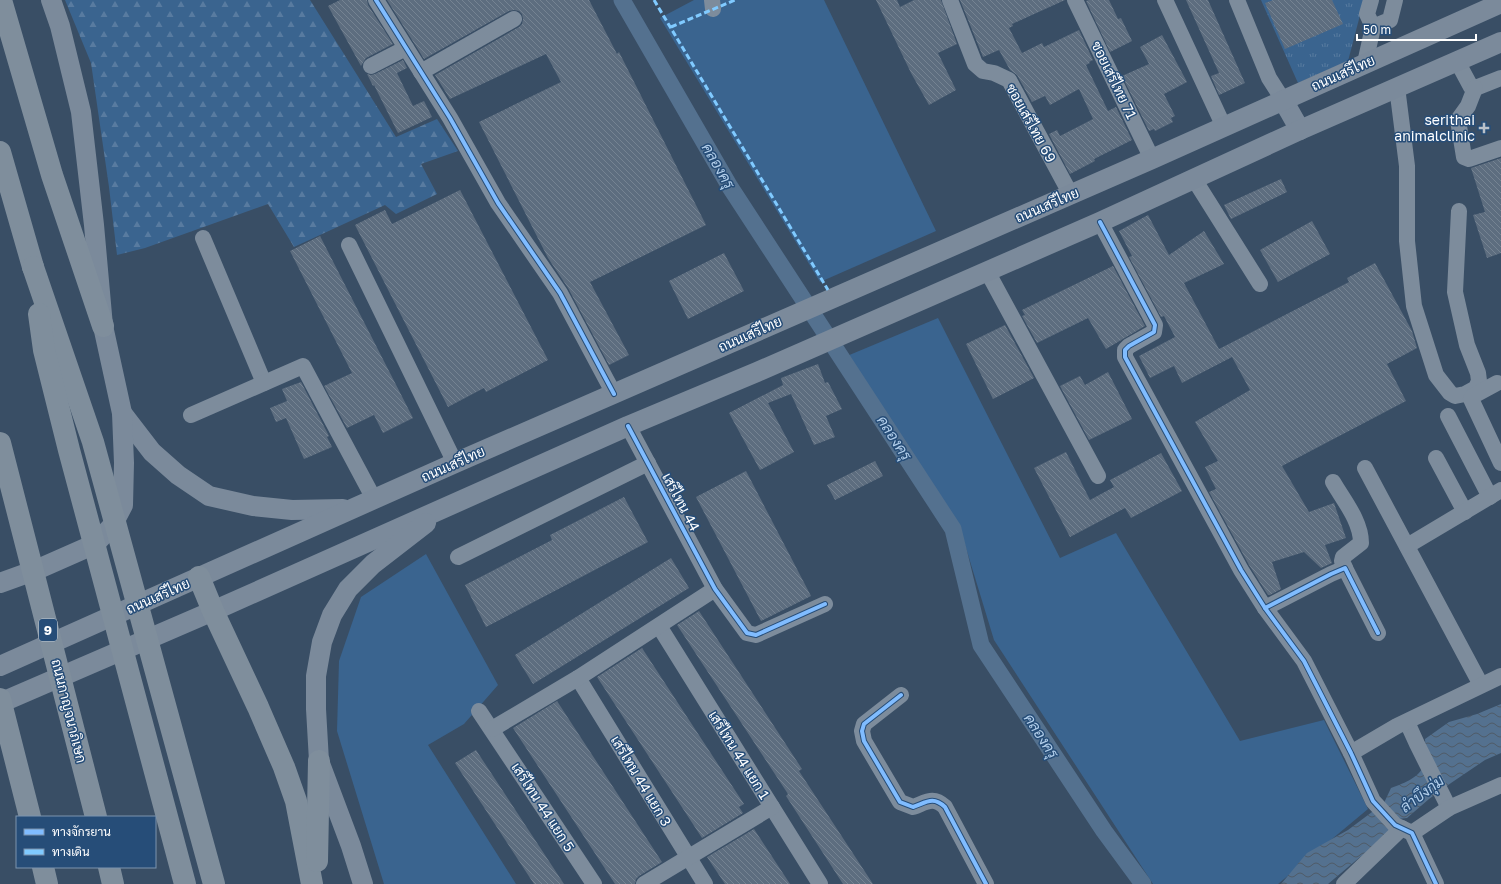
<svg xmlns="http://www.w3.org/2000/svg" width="1501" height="884" viewBox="0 0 1501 884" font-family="'Golos Text',Sarabun,sans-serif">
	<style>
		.green { fill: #3a648f }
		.forest { fill: url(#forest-firs) }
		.park { fill: url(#park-tufts) }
		.water { fill: url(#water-waves) }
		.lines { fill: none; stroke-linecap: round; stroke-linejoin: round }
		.canal { stroke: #54718f; stroke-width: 17 }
		.building { fill: url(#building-back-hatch) }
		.minor { stroke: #7d8c9c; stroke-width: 16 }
		.major { stroke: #7b8a9b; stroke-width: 20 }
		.highway { stroke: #7f8e9c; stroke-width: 22 }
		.highway-bridge { stroke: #7f8e9c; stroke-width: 22 }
		.quiet { stroke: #80caff; stroke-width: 3; stroke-dasharray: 6 3; stroke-linecap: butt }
		.cycleway-casing { stroke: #264d78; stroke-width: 6 }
		.cycleway { stroke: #80bcff; stroke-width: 4 }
		.poi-dot { fill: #bac1c9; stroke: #264d78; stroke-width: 1.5 }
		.labels { text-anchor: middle; stroke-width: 3; stroke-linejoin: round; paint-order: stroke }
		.shield { fill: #264d78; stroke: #becad6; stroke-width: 1 }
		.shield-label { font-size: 13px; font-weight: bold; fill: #fff }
		.street-label { font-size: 14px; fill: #fff; stroke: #264d78 }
		.poi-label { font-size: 14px; fill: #fff; stroke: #264d78; text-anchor: end }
		.water-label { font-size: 15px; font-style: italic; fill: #b3cfeb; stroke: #264d78 }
	</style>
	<defs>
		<pattern id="forest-firs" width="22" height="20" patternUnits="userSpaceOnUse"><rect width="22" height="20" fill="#3a648f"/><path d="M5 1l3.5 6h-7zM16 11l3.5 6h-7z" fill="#587ba0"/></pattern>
		<pattern id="park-tufts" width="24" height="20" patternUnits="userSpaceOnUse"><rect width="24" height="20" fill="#3a648f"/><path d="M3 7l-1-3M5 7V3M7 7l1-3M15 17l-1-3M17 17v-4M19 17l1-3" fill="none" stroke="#587ba0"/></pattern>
		<pattern id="water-waves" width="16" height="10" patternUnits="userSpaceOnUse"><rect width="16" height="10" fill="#54718f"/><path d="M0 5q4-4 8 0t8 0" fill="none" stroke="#4f5b67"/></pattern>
		<pattern id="building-back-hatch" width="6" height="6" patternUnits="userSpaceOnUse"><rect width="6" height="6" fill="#5d6d7f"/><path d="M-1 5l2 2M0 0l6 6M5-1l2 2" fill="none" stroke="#758392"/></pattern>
	</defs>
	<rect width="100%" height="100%" fill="#394e65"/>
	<g class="green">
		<path d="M694 0H824L936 231 820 282 660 18Z"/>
		<path d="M938 318 1060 558 1116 533 1240 741 1324 720 1368 809 1278 884H1153L994 640 959 525 847 356Z"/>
		<path d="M426 554 498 685 464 724 428 745 516 884H384L337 731 339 661 361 597Z"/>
	</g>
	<path class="forest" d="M65 0H310L396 137 437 119 458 151 421 164 437 194 396 214 385 205 294 247 268 204 145 248 117 255 109 187 91 63Z"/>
	<path class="park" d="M1261 0H1364L1348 61 1298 83Z"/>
	<path class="water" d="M1501 704V753L1485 760 1451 783 1429 799 1407 818 1397 819 1394 836 1360 857 1328 884H1281L1307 853 1348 830 1384 803 1391 788C1407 782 1422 777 1427 758 1428 753 1425 745 1425 739L1449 722 1477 714Z"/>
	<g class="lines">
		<path class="canal" d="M622 0 730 187 953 529 981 645 1104 831 1143 884"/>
	</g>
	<g class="building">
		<path d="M340 0H367L368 5 393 44 366 58 361 66 328 6Z"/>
		<path d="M387 0H589L617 54 619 52 706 225 590 282 629 355 609 365 568 288 548 258 479 122 561 82 546 54 450 99 435 75 519 27 522 24 523 19 522 14 519 11 514 10 509 11 424 59Z"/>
		<path d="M876 0H897L900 7 914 0H941L957 44 938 53 956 90 929 105 911 73Z"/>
		<path d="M960 0H1065L1012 24 1013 26 1009 28 1022 53 1042 43 1044 47 1079 30 1093 60 1089 62 1090 63 1086 65 1108 111 1116 107 1132 140 1094 159 1095 161 1070 174 1049 134 1057 130 1060 136 1093 119 1079 89 1050 105 1045 96 1032 102 1017 75 1010 70 999 50 983 57Z"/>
		<path d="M1089 0H1109L1118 19 1121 18 1132 41 1110 52 1086 1Z"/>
		<path d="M1186 0H1208L1245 83 1219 95 1211 76 1219 73Z"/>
		<path d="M1273 0H1332L1343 24 1285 49 1265 3Z"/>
		<path d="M1162 35 1187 82 1164 94 1175 116 1171 118 1173 122 1155 131 1154 129 1149 131 1122 76 1149 64 1140 47Z"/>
		<path d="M403 60 407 68 397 73 413 106 424 101 432 117 398 133 374 85 373 86 367 74 371 75 375 74Z"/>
		<path d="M1501 158V253L1487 258 1473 215 1485 212 1471 168Z"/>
		<path d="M1281 179 1287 192 1231 219 1224 205Z"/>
		<path d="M460 190 548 360 486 392 484 388 448 407 355 225 385 210 392 224Z"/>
		<path d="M1148 215 1169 255 1204 231 1224 264 1184 283 1219 349 1349 282 1347 278 1375 263 1412 331 1417 348 1387 364 1406 401 1282 466 1309 512 1334 503 1346 538 1325 545 1332 563 1321 568 1304 552 1272 562 1281 589 1270 595H1268L1249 565 1209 492 1216 489 1205 467 1218 461 1195 422 1250 390 1232 357 1182 383 1174 366 1150 378 1139 356 1175 337 1164 316 1161 317 1129 257 1132 256 1119 231Z"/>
		<path d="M1312 221 1330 254 1278 282 1260 250Z"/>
		<path d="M320 236 413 418 383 433 374 415 347 428 324 386 352 373 290 251Z"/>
		<path d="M724 253 744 291 688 319 669 281Z"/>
		<path d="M1113 266 1145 326 1106 349 1088 318 1037 343 1022 316 1025 315 1022 310Z"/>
		<path d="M1005 325 1034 378 993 399 966 344Z"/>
		<path d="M818 364 825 383 828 382 842 409 826 416 835 437 814 445 791 394 768 403 794 452 760 470 729 413 783 385 781 378Z"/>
		<path d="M1108 372 1132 419 1089 440 1060 386 1080 376 1085 385Z"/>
		<path d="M301 382 329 436 327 437 332 447 304 459 286 418 276 422 270 408 287 401 282 389Z"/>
		<path d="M1066 452 1090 500 1114 487 1110 480 1161 453 1182 491 1131 518 1125 508 1070 537 1034 468Z"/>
		<path d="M875 461 883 476 835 500 827 485Z"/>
		<path d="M746 471 811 596 761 621 696 497Z"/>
		<path d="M624 497 648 542 486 627 465 585 552 540 550 535Z"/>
		<path d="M671 558 689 588 533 684 515 655Z"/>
		<path d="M699 611 802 769 799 771 873 884H843L786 796 788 794 677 625Z"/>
		<path d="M642 648 744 804 739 807 743 813 702 838 597 677Z"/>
		<path d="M557 701 662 862 639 876 636 879 635 884H615L513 728Z"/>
		<path d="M476 750 564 884H534L455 763Z"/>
		<path d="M754 829 790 884H725L707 857Z"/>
	</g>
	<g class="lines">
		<g class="minor">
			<path d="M376 0 450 118 498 203 560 293 614 394"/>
			<path d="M712 0 713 9"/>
			<path d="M950 0 975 64 983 71 994 73 1009 80 1071 195"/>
			<path d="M1075 0 1152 159"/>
			<path d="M1165 0 1224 127"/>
			<path d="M1237 0 1269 78 1283 100"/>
			<path d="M1373 27 1390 20 1395 0"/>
			<path d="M1457 61 1471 87H1478L1501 78"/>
			<path d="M1365 63 1373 27 1367 14 1371 0"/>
			<path d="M371 66 406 48"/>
			<path d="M421 72 514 19"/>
			<path d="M1397 87 1407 166V241L1414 306 1436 375 1450 393 1455 396 1465 394 1476 388 1479 381 1478 373 1467 345 1455 292 1459 211"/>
			<path d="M1475 88 1468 106 1458 120 1464 157 1469 159 1501 148"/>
			<path d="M1194 179 1260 284"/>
			<path d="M1100 222 1155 325 1154 332 1129 346 1125 350V357L1241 570 1265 608"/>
			<path d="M203 238 264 383"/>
			<path d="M349 245 455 463"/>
			<path d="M987 271 1098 476"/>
			<path d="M1497 383 1473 396 1471 399 1501 463"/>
			<path d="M191 415 303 366 374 499"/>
			<path d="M1448 416 1490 497"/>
			<path d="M628 426 715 589 747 633 756 635 825 604"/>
			<path d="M1436 458 1465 512"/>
			<path d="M1365 468 1481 685"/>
			<path d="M1333 482C1344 501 1361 521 1361 543L1343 557 1342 561 1345 568"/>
			<path d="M1407 546 1501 490"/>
			<path d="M458 557 648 463"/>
			<path d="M659 626 820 884"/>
			<path d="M1378 633 1345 568 1331 574 1265 608 1304 661 1351 753 1373 801 1395 825 1412 833 1436 884"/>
			<path d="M578 678 705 884"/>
			<path d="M901 695 864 724 862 731 864 741 900 802 913 807C927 802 933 796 945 807L986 884"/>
			<path d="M479 711 594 884"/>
			<path d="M1407 722 1417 744 1449 808"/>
			<path d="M492 729 578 678 715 589"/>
			<path d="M1351 753 1397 726 1501 676"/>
			<path d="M1412 833 1449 808 1501 785"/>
			<path d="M644 884 772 807"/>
			<path d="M1344 884 1402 828"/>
		</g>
		<g class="major">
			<path d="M1283 100 1300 130"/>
			<path d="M122 413 152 452 178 475 209 496 253 506 292 510 343 509"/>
			<path d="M0 583 36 570 95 544 112 526 123 505 124 463 122 413 103 326 94 225 81 112 60 26 51 0"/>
			<path d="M0 666 455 463 1152 159 1501 3"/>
			<path d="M0 703 213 611 628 426 757 372 1100 222 1300 130 1501 42"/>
			<path d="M363 884 351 846 319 761 316 709V676L322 642 332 615 348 589 373 564 426 523"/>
		</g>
		<g class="highway">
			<path d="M1 0 52 175 103 326"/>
			<path d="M0 152 33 267"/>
			<path d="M199 577 213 611 258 707 284 767 296 801 312 884"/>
			<path d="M317 861 319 761"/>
			<path d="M43 867 47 884"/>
			<path d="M109 867 113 884"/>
		</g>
		<g class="highway-bridge">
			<path d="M33 267 93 442 214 884"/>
			<path d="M39 314 44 350 69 450 185 884"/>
			<path d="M0 443 96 817"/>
			<path d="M0 699 30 817"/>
		</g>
		<g class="quiet">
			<path d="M654 0 828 290"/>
			<path d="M671 27 735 0"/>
		</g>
		<g class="cycleway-casing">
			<g id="cycleway">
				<path d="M376 0 450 118 498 203 560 293 614 394"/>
				<path d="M1100 222 1155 325 1154 332 1129 346 1125 350V357L1241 570 1265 608"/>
				<path d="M628 426 715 589 747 633 756 635 825 604"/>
				<path d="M1378 633 1345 568 1331 574 1265 608 1304 661 1351 753 1373 801 1395 825 1412 833 1436 884"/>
				<path d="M901 695 864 724 862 731 864 741 900 802 913 807C927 802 933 796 945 807L986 884"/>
			</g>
		</g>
		<use href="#cycleway" class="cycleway"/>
	</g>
	<path class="poi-dot" d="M1482 122h4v4h4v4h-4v4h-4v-4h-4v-4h4z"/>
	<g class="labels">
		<rect class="shield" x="39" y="619" width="18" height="22" rx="3"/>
		<g class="shield-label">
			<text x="48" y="635">9</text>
		</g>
		<g class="street-label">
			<text transform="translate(1343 73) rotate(-24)" y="5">ถนนเสรีไทย</text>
			<text transform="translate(1114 80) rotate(64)" y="5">ซอยเสรีไทย 71</text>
			<text transform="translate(1031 123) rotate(61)" y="5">ซอยเสรีไทย 69</text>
			<text transform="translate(1047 205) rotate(-23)" y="5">ถนนเสรีไทย</text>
			<text transform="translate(750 334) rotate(-24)" y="5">ถนนเสรีไทย</text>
			<text transform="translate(453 464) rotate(-24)" y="5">ถนนเสรีไทย</text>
			<text transform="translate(681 502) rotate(62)" y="5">เสรีไทน 44</text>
			<text transform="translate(158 596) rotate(-24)" y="5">ถนนเสรีไทย</text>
			<text transform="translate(69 711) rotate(76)" y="5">ถนนกาญจนาภิเษก</text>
			<text transform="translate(739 755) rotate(58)" y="5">เสรีไทน 44 แยก 1</text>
			<text transform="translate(641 781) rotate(59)" y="5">เสรีไทน 44 แยก 3</text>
			<text transform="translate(543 807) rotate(57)" y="5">เสรีไทน 44 แยก 5</text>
		</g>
		<g class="poi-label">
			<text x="1475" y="125">serithai<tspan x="1475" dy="16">animalclinic</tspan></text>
		</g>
		<g class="water-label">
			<text transform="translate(718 166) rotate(60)" y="5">คลองครุ</text>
			<text transform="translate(894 438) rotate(57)" y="5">คลองครุ</text>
			<text transform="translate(1041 736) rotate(57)" y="5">คลองครุ</text>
			<text transform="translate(1422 794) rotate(-37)" y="5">ลำบึงกุ่ม</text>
		</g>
	</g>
	<rect x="16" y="816" width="140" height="52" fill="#264d78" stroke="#7d94ae"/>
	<rect x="24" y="829" width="20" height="6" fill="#80bcff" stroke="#7d94ae"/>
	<text x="52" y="836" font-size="12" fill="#ffffff">ทางจักรยาน</text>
	<rect x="24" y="849" width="20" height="6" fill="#80caff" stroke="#7d94ae"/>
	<text x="52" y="856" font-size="12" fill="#ffffff">ทางเดิน</text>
	<path d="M1357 34v6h119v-6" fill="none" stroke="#ffffff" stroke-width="2"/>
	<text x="1363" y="34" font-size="12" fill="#ffffff" stroke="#264d78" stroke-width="3" paint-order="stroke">50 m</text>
</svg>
